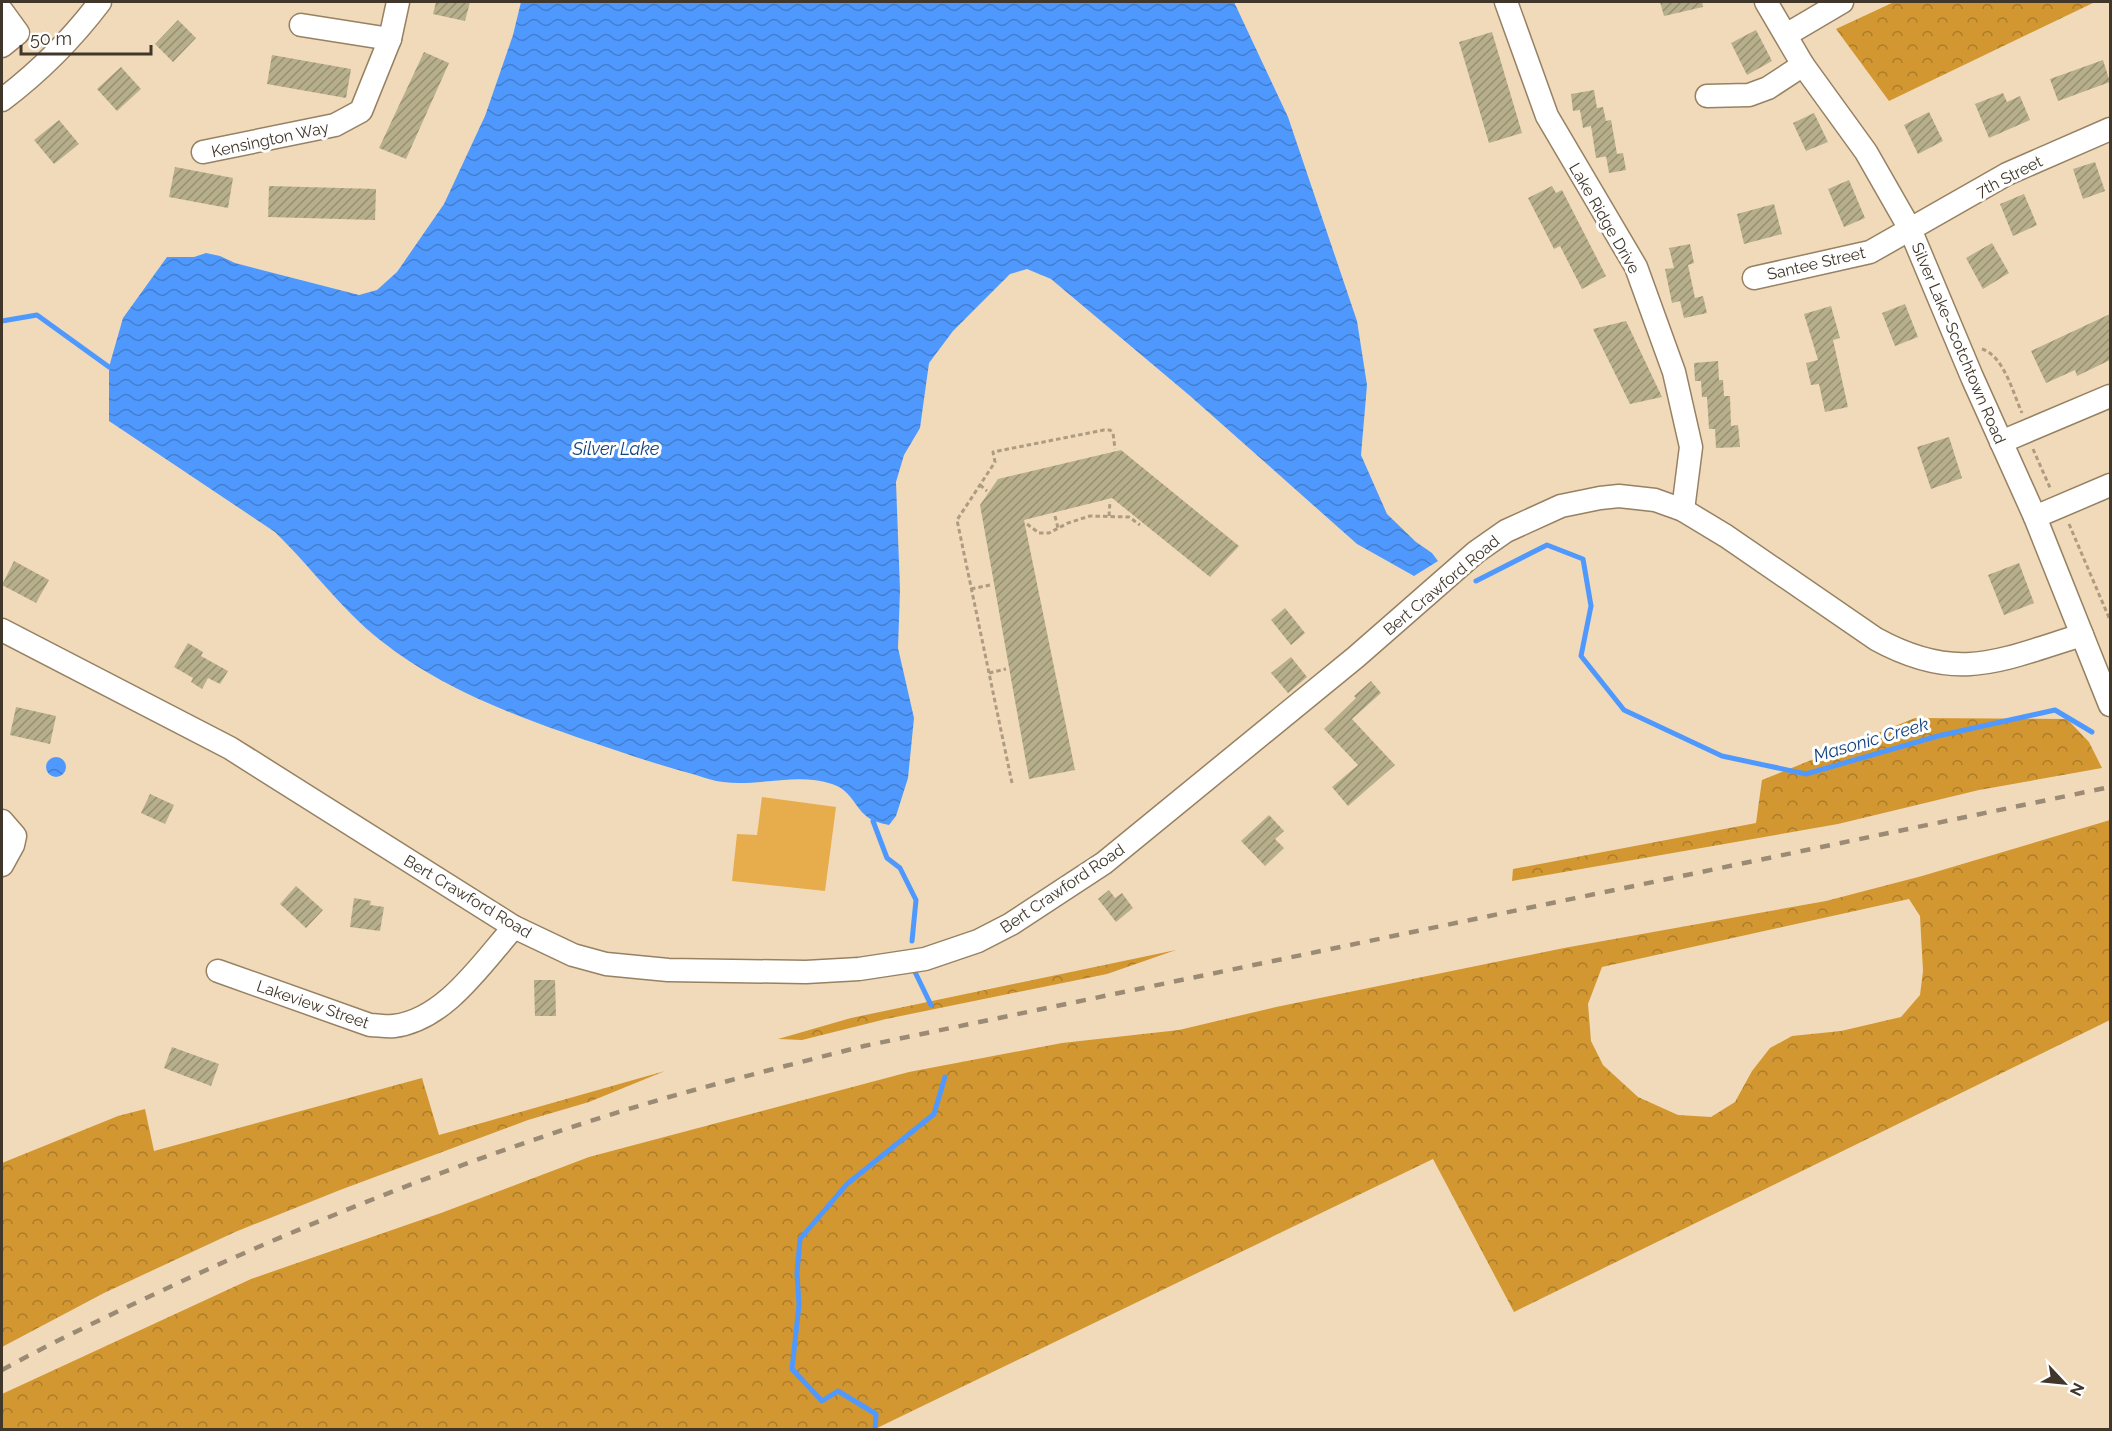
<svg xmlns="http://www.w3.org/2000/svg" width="2112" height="1431" viewBox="0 0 2112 1431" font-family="Raleway,sans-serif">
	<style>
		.green { fill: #e7ac4c }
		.forest { fill: url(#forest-crowns); fill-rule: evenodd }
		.water { fill: url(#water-waves) }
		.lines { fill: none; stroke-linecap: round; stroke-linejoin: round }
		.stream { stroke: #4f99fe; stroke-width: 5 }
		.building { fill: url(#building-hatch) }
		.minor-casing { stroke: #968163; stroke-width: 25 }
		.path { stroke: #ad9c82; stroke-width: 3; stroke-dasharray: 4.5 3; stroke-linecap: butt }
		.minor { stroke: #fff; stroke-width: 22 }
		.rail { stroke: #9b8b74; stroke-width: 4.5; stroke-dasharray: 10 10; stroke-linecap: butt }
		.labels { text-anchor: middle; stroke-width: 6; stroke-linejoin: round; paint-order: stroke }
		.street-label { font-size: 16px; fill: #40372a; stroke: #fefefe }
		.water-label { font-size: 18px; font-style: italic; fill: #134382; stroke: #fefefe }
	</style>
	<defs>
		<pattern id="forest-crowns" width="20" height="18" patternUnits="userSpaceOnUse" patternTransform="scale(1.5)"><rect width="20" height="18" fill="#d29731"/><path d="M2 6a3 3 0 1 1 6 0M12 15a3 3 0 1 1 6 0" fill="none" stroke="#ac7c2a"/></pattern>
		<pattern id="water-waves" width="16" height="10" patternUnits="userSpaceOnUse" patternTransform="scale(1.5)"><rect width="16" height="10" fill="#4f99fe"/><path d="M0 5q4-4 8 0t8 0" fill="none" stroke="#437ece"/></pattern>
		<pattern id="building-hatch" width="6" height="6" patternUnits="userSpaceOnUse" patternTransform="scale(1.5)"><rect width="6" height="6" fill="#b7af8b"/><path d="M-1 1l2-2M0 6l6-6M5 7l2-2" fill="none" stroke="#968f72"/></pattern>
	</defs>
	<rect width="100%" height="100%" fill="#f1dab9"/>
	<path class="green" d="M762 797 836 807 825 891 732 881 737 834 757 835Z"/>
	<g class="forest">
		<path d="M1894 2H2095L1889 101 1836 29Z"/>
		<path d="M1915 718 2067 719 2089 742 2102 768 1979 790 1838 824 1512 881 1513 869 1756 823 1762 780Z"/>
		<path d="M2110 820V1020L1514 1312 1433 1159 875 1429H2V1394L251 1279 441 1213 589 1157 909 1072 1062 1043 1179 1030 1276 1007 1564 948 1826 901 1922 876ZM1909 899 1920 916 1923 971 1920 995 1901 1017 1841 1031 1792 1036 1770 1048 1752 1071 1735 1102 1711 1117 1678 1115 1638 1097 1603 1065 1591 1041 1588 1004 1602 967Z"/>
		<path d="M1176 950 1107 974 886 1019 802 1040 778 1039 851 1018Z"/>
		<path d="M665 1071 589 1102 528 1120 340 1190 235 1232 104 1293 2 1347V1163L118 1116 145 1109 154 1151 422 1078 439 1135Z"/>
	</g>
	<g class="water">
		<path d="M521 2H1234L1288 117 1357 321 1367 385 1361 455 1387 514 1416 542 1432 553 1438 561 1414 576 1357 544 1189 395 1051 279 1027 269 1010 274 953 331 929 363 920 428 904 455 896 482 900 590 898 648 914 718 908 778 896 816 889 825C880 823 871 821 864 814 853 803 850 790 832 784 797 772 758 787 723 782 714 781 705 778 696 775 670 768 644 760 618 751 537 724 447 694 380 640 341 609 311 567 275 532L109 421V367L123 318 167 257H194L206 253 220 256 235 263 359 295 377 290 397 272 444 204 485 116 513 35Z"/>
		<circle cx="56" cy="767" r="10"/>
	</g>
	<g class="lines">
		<g class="stream">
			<path d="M2 321 37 315 109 367"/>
			<path d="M1476 581 1547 545 1583 559 1591 606 1581 656 1624 710 1722 756 1806 774 1938 736 2055 710 2092 732"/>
			<path d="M873 821 887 858 900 868 916 900 912 941"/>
			<path d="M915 972 931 1005"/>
			<path d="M875 1430 876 1414 838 1391 822 1401 792 1369 799 1305 797 1273 800 1239 847 1184 934 1114 945 1077"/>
		</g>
	</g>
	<g class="building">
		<path d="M436 2H470L465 21 433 14Z"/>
		<path d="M1660 2H1702L1703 7 1664 16Z"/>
		<path d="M178 20 196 38 173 62 155 44Z"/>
		<path d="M1756 30 1772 61 1747 75 1731 43Z"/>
		<path d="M1492 32 1522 133 1489 143 1459 42Z"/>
		<path d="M424 52 449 63 406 159 379 148Z"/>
		<path d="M272 55 351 69 346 98 267 84Z"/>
		<path d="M2103 60 2110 82 2058 101 2050 79Z"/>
		<path d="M121 67 141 89 117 111 97 89Z"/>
		<path d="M1594 90 1597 108 1603 107 1606 121 1611 120 1617 154 1623 153 1626 170 1609 173 1606 156 1615 155 1596 158 1591 126 1583 128 1580 110 1573 111 1571 94Z"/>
		<path d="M2003 93 2007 102 2020 96 2030 120 1989 138 1975 104Z"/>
		<path d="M1929 112 1943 141 1918 154 1904 125Z"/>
		<path d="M1814 113 1828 142 1806 151 1793 123Z"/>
		<path d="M59 120 79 144 54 164 34 140Z"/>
		<path d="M2095 162 2105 191 2083 199 2073 169Z"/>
		<path d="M175 167 233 178 228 208 169 197Z"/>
		<path d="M1849 180 1865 218 1844 227 1828 189Z"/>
		<path d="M269 186 376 189 375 220 268 217Z"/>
		<path d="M1552 186 1556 193 1562 190 1606 276 1582 289 1560 246 1554 249 1528 198Z"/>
		<path d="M2024 194 2037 225 2013 236 2000 204Z"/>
		<path d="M1774 204 1782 234 1744 244 1737 214Z"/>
		<path d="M1992 243 2009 273 1983 289 1966 258Z"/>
		<path d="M1690 244 1694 263 1688 265 1695 298 1703 296 1707 313 1684 318 1680 301 1672 303 1665 269 1674 268 1669 248Z"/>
		<path d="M1905 304 1918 337 1895 346 1882 313Z"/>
		<path d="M1831 306 1840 338 1833 340 1848 407 1825 412 1819 384 1811 385 1806 363 1818 360 1804 314Z"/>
		<path d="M2110 314V360L2077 376 2075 370 2046 383 2031 351Z"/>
		<path d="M1626 321 1662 397 1630 404 1593 329Z"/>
		<path d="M1718 361 1719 380H1723L1724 396H1730L1731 426 1738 425 1740 447 1716 448 1715 429H1709L1707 397H1702L1701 381H1695L1694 363Z"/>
		<path d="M1949 437 1962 478 1931 489 1917 447Z"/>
		<path d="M1121 450 1239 546 1210 577 1112 498 1024 520 1075 770 1029 779 980 505 998 479Z"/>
		<path d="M14 561 49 580 36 603 2 585Z"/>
		<path d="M2019 563 2034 603 2004 615 1988 575Z"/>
		<path d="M1285 608 1305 633 1291 645 1271 620Z"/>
		<path d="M188 643 203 652 201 656 228 671 220 684 208 678 202 689 191 682 193 678 174 667Z"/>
		<path d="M1291 657 1307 677 1288 693 1271 673Z"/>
		<path d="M1371 681 1381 693 1352 719 1395 765 1348 806 1332 787 1358 765 1324 729 1356 698 1354 696Z"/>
		<path d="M16 707 56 716 50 744 10 735Z"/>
		<path d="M150 794 174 805 165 824 141 813Z"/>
		<path d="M1269 815 1284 831 1275 839 1284 848 1265 866 1241 841Z"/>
		<path d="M296 886 323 910 306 928 280 904Z"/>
		<path d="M1109 890 1115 898 1122 893 1133 908 1116 922 1098 899Z"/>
		<path d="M354 898 371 901 370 905 384 907 380 931 350 927Z"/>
		<path d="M534 980H555L556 1016H535Z"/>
		<path d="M172 1047 219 1064 211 1086 164 1068Z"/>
	</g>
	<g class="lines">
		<g class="minor-casing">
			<g id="minor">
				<path d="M1506 2 1547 116 1636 267 1674 372 1691 447 1683 510"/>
				<path d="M1766 2 1803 65 1866 152 1910 229 1972 377 2035 517 2110 705"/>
				<path d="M2 11 18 33 2 46"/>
				<path d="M301 25 390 39"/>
				<path d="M1786 35 1842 2"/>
				<path d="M1707 96 1749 95 1768 88 1803 65"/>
				<path d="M2 100C39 72 72 39 100 2"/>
				<path d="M203 152 335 125 361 111 390 39 398 2"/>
				<path d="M1754 278 1870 252 2007 174 2110 129"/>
				<path d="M2001 442 2110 396"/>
				<path d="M2035 517 2110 485"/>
				<path d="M2 630 230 748 514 927 573 955 606 964 668 970 806 972 859 969 925 959 978 941 1011 924 1104 863 1356 657 1476 552 1506 531 1561 506 1600 498 1619 496 1655 500 1683 510 1726 536 1876 639C1958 684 2000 660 2082 635"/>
				<path d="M2 821 15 836 13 845 2 865"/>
				<path d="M218 971 370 1025C378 1025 386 1027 394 1026 445 1020 482 963 514 927"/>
			</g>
		</g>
		<g class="path">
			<path d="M1982 349C2004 356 2013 393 2022 413"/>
			<path d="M2033 449 2051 490"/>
			<path d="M980 485 987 491"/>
			<path d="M1055 516 1058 528"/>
			<path d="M1109 516 1110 501"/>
			<path d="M1027 524 1039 533H1049L1068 523 1090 516 1129 517 1140 525"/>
			<path d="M2069 524 2110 620"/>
			<path d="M971 589 990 585"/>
			<path d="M989 673 1006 669"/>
			<path d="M1012 783 957 520 995 462 993 452 1104 430H1110L1113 433 1115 449"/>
		</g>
		<use href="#minor" class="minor"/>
		<path class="rail" d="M2 1370C64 1336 129 1306 193 1276 345 1207 502 1146 662 1099 729 1080 797 1063 864 1046L2110 787"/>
	</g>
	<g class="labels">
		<g class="street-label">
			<text transform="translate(270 139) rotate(-12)" y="6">Kensington Way</text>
			<text transform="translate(2009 176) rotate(-27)" y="6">7th Street</text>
			<text transform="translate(1605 218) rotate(60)" y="6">Lake Ridge Drive</text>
			<text transform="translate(1816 263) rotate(-13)" y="6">Santee Street</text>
			<text transform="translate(1959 343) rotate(67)" y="6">Silver Lake-Scotchtown Road</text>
			<text transform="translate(1441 585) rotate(-40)" y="6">Bert Crawford Road</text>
			<text transform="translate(1062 888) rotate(-34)" y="6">Bert Crawford Road</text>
			<text transform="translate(468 896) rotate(31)" y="6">Bert Crawford Road</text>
			<text transform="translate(313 1004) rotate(19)" y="6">Lakeview Street</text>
		</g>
		<g class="water-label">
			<text x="616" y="455">Silver Lake</text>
			<text transform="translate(1871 740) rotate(-16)" y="6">Masonic Creek</text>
		</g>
	</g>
	<rect width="2112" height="1431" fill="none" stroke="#40372a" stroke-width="6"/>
	<g transform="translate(2064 1383) rotate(116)" stroke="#fefefe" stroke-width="4.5" paint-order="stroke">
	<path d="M0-4.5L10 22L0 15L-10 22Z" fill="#40372a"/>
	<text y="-9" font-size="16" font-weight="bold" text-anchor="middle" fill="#40372a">N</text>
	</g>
	<path d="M21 45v9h130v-9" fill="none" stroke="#40372a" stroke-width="3"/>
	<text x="30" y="45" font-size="18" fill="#40372a" stroke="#fefefe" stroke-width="4.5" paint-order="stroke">50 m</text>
</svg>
